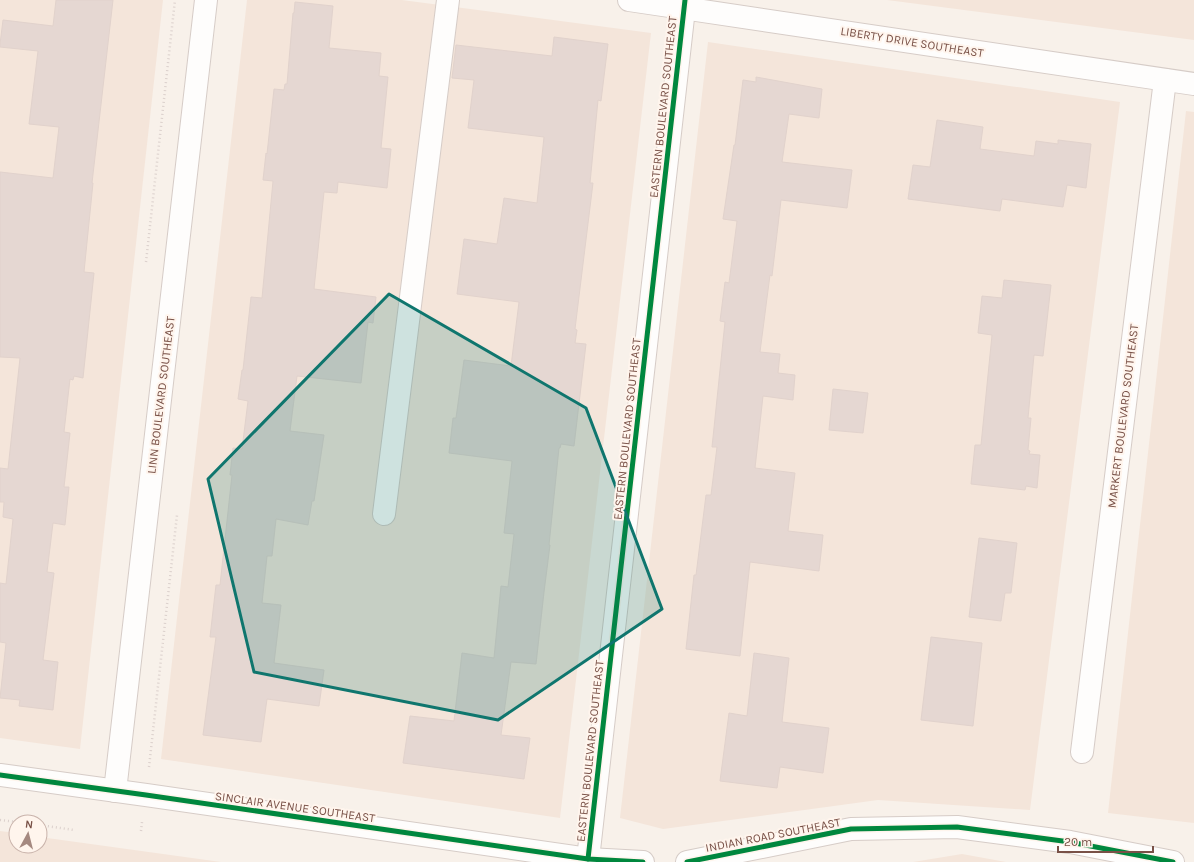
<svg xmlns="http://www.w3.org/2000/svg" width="1194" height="862" viewBox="0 0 1194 862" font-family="Karla,sans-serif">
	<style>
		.residential { fill: #f4e5da }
		.building { fill: #e5d7d2; stroke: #e1d2cc }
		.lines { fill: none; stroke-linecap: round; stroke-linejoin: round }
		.minor-casing { stroke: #d6ccc7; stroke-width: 24 }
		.path { stroke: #dbd0cc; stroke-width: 2.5; stroke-dasharray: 1 3; stroke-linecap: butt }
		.minor { stroke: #fefdfc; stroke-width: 22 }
		.cycleway-casing { stroke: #fff5ed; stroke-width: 8 }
		.cycleway { stroke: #00873e; stroke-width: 5 }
		.marked { fill: #0f766e; fill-opacity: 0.2; stroke: #0f766e; stroke-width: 3; stroke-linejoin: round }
		.labels { text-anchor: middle; stroke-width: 4; stroke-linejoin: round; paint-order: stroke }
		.street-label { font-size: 12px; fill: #795147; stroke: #fff5ed }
	</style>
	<rect width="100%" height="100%" fill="#f8f1ea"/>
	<g class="residential">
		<path d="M0 0H163L80 749 0 738Z"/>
		<path d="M247 0H402L651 33 560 818 161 759Z"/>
		<path d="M887 0H1194V40Z"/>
		<path d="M708 42 1120 102 1030 810 878 800 663 829 620 818Z"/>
		<path d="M1186 111 1194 112V823L1108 813Z"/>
		<path d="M0 831 16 833V846H40V837L221 862H0Z"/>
		<path d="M962 854 1006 862H913Z"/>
	</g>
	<g class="building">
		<path d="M56 0H113L92 183H93L84 272 94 273 83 378 74 376 73 380 70 379 64 432 70 433 64 487H69L65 525 53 523 47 572 54 573 43 660 58 662 53 710 19 706 20 700 0 698 6 643 0 642V583L6 584 13 519 3 517 4 502H0V468L8 469 20 358 0 357V172L53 178 59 127 29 124 38 51 0 47V44L3 20 53 26Z"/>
		<path d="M295 2 333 6 329 48 381 53 379 76 388 77 381 148 391 149 387 188 338 182 337 193 324 192 314 289 376 297 373 323 368 322 361 383 297 376 290 431 324 435 314 501H312L308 525 276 519 272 556H267L262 603 281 605 274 663 324 670 319 706 267 699 261 742 203 735 216 637H210L216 585H220L232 475H230L233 448 242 449 248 401 238 399 242 370H243L251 297 262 298 273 181 263 180 266 153 267 154 274 89 284 90 285 84H287L293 13H294Z"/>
		<path d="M554 37 608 44 601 101 598 100 590 183H593L575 329 577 330 575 343 586 344 574 446 561 444 560 448H559L549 545H550L544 592 536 664 511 662 501 735 530 738 524 779 403 763 410 716 454 721 462 653 494 658 501 586 508 587 514 534 504 533 512 461 449 453 453 418H456L464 360 511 366 519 302 457 294 464 239 497 244 504 198 537 203 544 137 468 128 474 80 452 78 456 45 552 56Z"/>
		<path d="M756 77 822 89 819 118 789 114 782 162 852 170 847 208 781 200 772 276 770 275 760 352 780 354 778 373 795 375 793 400 763 396 755 468 795 473 788 531 823 535 819 571 750 562 740 656 686 649 694 575H696L706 495H711L717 447H712L725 322 720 321 725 282 729 283 737 221 723 219 734 145H735L743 80 756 82Z"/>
		<path d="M937 120 983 127 980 149 1034 156 1036 141 1058 144V140L1091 144 1086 188 1067 185 1063 207 1002 199 1000 211 908 199 913 165 930 167Z"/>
		<path d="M1004 280 1051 285 1043 356 1034 355 1028 418H1031L1028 450 1030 451 1029 454 1040 455 1037 488 1026 486 1025 490 971 484 975 445H981L992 335 978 333 982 296 1002 298Z"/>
		<path d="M833 389 868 393 863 433 829 430Z"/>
		<path d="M979 538 1017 543 1011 593H1005L1001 621 969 617Z"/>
		<path d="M931 637 982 643 973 726 921 720Z"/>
		<path d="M754 653 789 658 782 722 829 728 823 773 780 767 777 788 720 781 729 713 747 716Z"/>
	</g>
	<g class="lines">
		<g class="minor-casing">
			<g id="minor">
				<path d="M629 0 1194 84"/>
				<path d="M384 514 448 0"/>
				<path d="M1082 752 1165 80"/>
				<path d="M0 775 146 795 588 859 643 862"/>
				<path d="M115 791 206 0"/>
				<path d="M588 859 685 0"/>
				<path d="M687 862 851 829 957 827 1070 842 1173 862"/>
			</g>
		</g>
		<g class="path">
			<path d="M146 262 175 0"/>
			<path d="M149 767 177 515"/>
			<path d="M0 820 17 822"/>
			<path d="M40 825 74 830"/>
			<path d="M141 831 142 822"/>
		</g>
		<use href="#minor" class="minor"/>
		<g class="cycleway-casing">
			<g id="cycleway">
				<path d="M0 775 146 795 588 859 643 862"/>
				<path d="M588 859 685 0"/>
				<path d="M687 862 851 829 957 827 1070 842 1173 862"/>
			</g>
		</g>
		<use href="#cycleway" class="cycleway"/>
	</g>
	<path class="marked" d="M389 294 586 408 662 609 498 720 254 672 208 479Z"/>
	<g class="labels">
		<g class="street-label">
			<text transform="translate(912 42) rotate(9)" y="4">LIBERTY DRIVE SOUTHEAST</text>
			<text transform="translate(663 107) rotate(-84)" y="4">EASTERN BOULEVARD SOUTHEAST</text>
			<text transform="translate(161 395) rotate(-83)" y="4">LINN BOULEVARD SOUTHEAST</text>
			<text transform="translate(1123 416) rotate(-83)" y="4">MARKERT BOULEVARD SOUTHEAST</text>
			<text transform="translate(627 429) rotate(-84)" y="4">EASTERN BOULEVARD SOUTHEAST</text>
			<text transform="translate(590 751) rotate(-84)" y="4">EASTERN BOULEVARD SOUTHEAST</text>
			<text transform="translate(295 807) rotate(8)" y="4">SINCLAIR AVENUE SOUTHEAST</text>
			<text transform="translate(773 835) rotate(-11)" y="4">INDIAN ROAD SOUTHEAST</text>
		</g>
	</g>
	<g transform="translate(28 834) rotate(7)"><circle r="19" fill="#fff5ed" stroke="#c9b3ab"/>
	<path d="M0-3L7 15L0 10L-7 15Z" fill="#a58980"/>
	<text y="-6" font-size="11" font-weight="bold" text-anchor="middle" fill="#795147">N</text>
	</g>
	<path d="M1058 846v6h95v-6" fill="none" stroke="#795147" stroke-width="2"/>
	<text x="1064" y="846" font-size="12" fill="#795147" stroke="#fff5ed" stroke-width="3" paint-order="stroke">20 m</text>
</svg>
